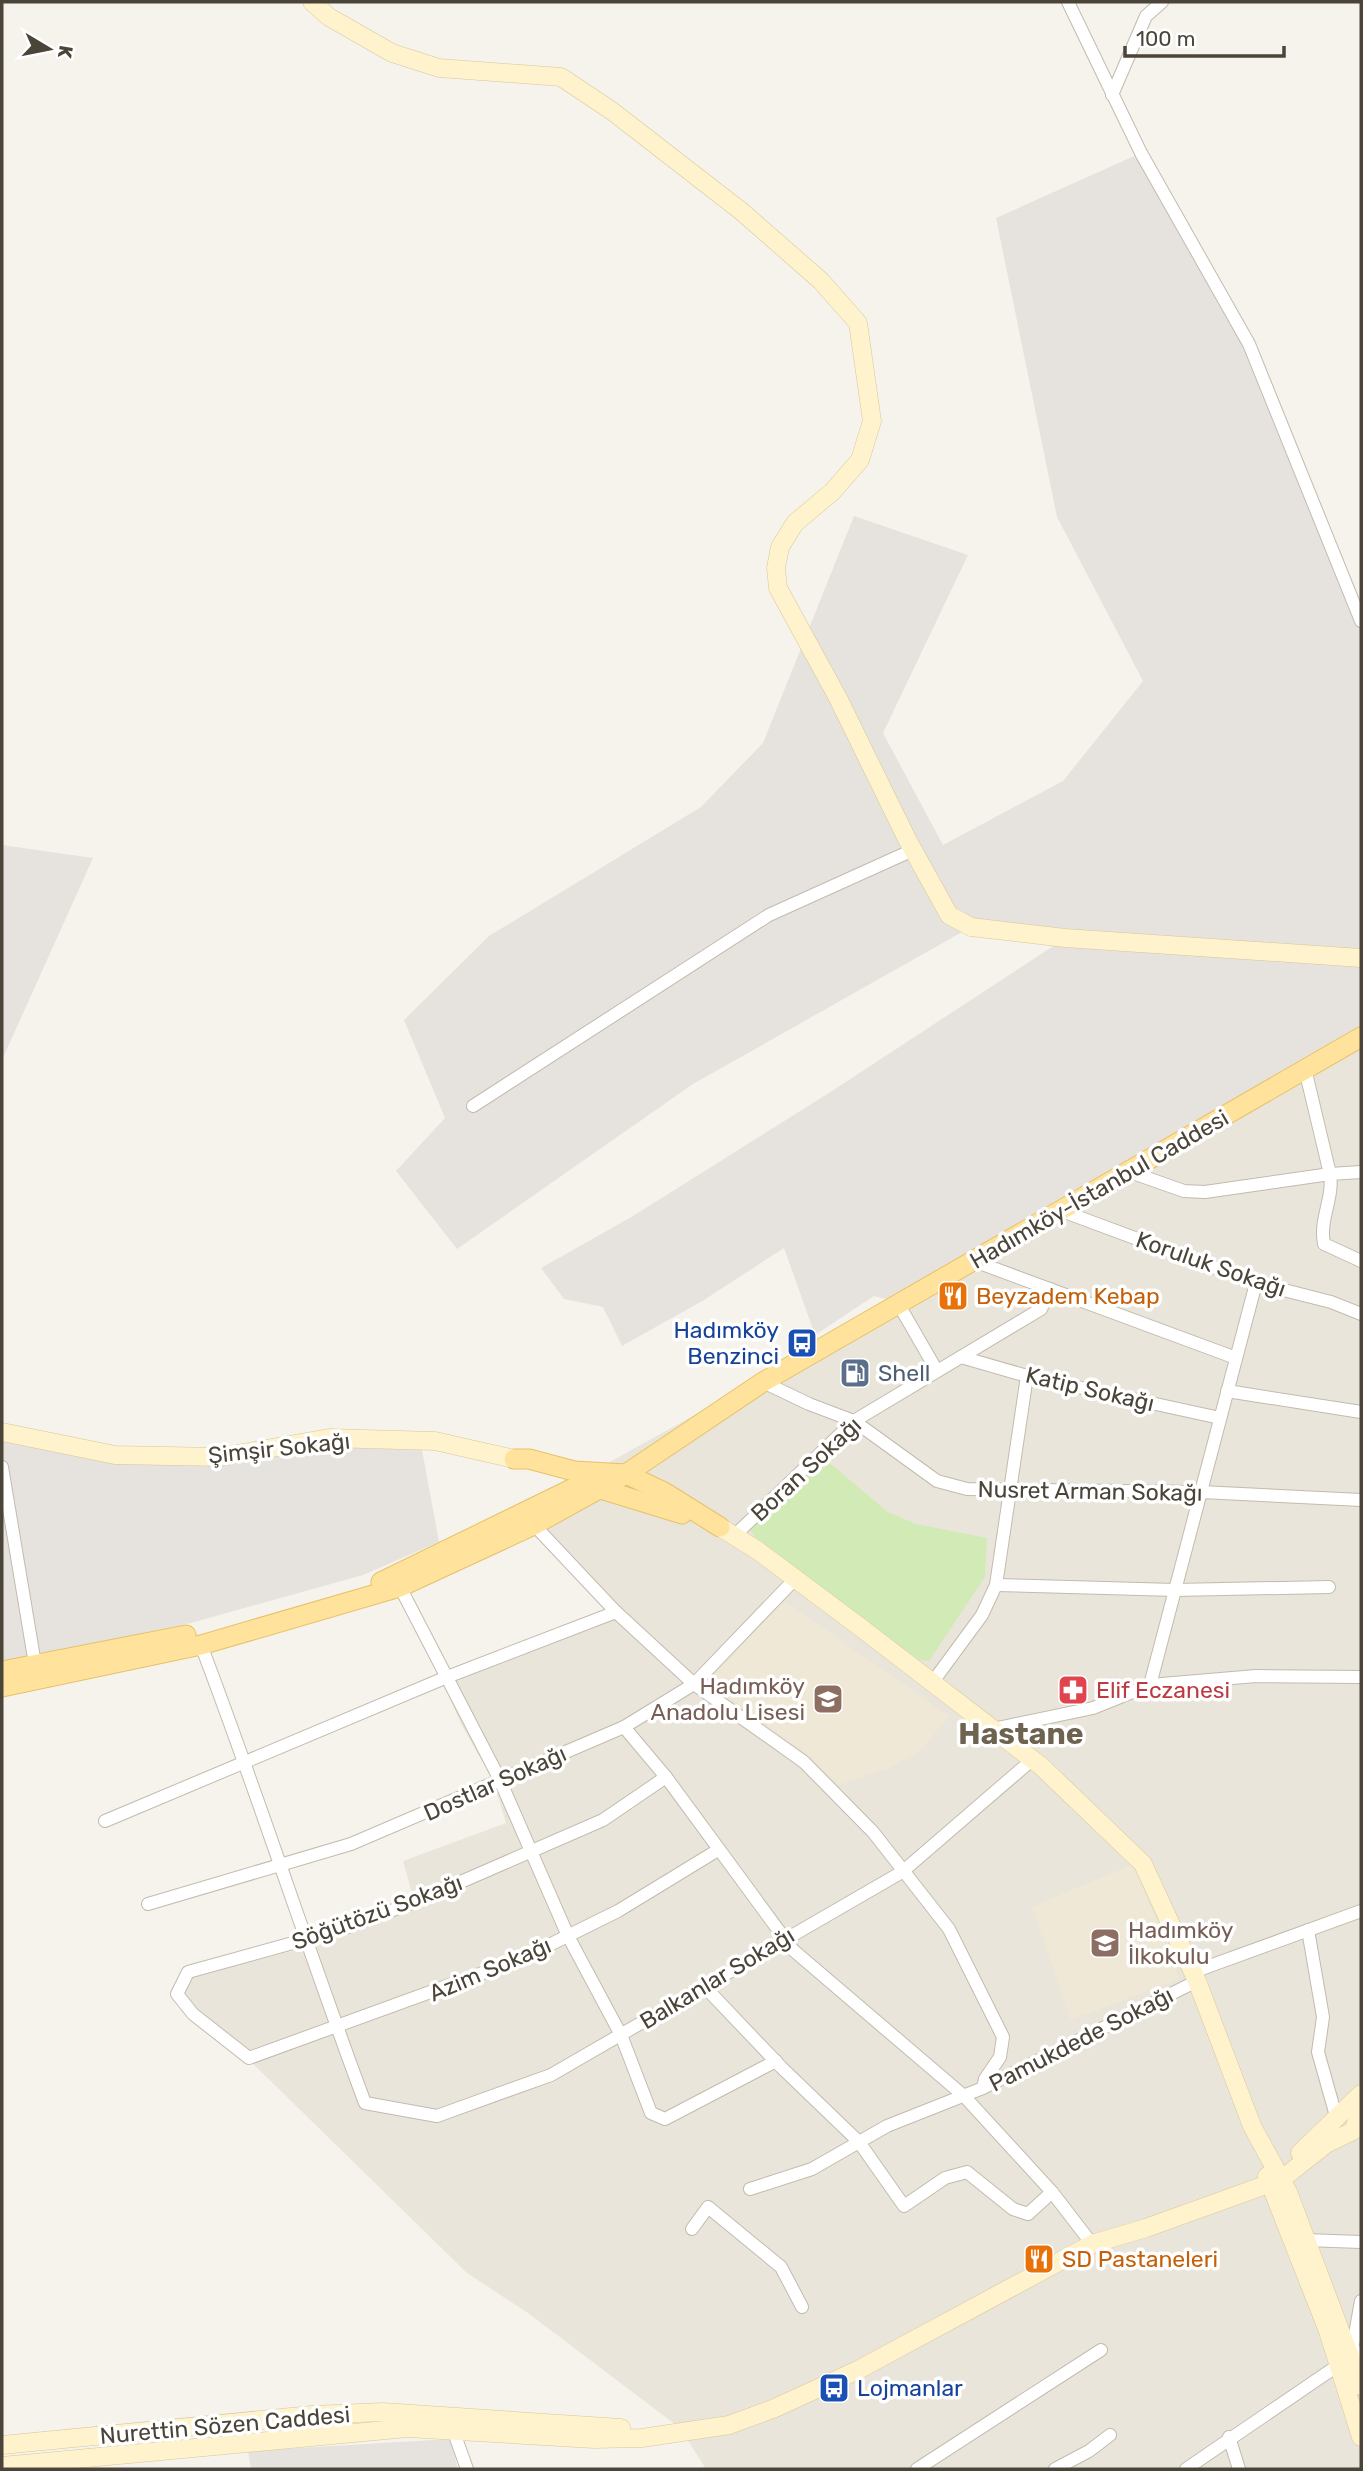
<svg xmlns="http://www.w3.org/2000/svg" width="1363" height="2471" viewBox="0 0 1363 2471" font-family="Rubik,sans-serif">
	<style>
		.residential { fill: #eae5da }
		.industrial { fill: #e6e2dd }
		.education { fill: #efe8d6 }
		.green { fill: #d2eab5 }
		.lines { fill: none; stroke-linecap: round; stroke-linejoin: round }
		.street-casing { stroke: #c2bbae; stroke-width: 14 }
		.secondary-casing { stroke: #d6c79b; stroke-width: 19 }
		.primary-casing { stroke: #e6c16a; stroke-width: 21 }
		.street { stroke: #fff; stroke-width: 12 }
		.secondary { stroke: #fff3cd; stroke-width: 18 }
		.primary { stroke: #ffe39c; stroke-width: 19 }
		.labels { text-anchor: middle; stroke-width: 7; stroke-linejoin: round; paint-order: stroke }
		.street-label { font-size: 23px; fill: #4b4439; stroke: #fff }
		.food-label { font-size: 23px; fill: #c56008; stroke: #fff; text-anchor: start }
		.transit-label { font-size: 23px; fill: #164399; stroke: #fff; text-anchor: end }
		.service-label { font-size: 23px; fill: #4e5e75; stroke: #fff; text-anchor: start }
		.education-label { font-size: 23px; fill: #785e54; stroke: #fff; text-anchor: end }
		.health-label { font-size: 23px; fill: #be3a42; stroke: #fff; text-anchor: start }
		.district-label { font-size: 30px; font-weight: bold; fill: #6e6250; stroke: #fff }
	</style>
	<rect width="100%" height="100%" fill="#f6f3ec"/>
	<path class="residential" d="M1361 1029V2469H706L680 2428 528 2313 467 2273 248 2059 175 1994 191 1977 319 1944 414 1901 403 1861 506 1823 493 1780 462 1726 449 1697 447 1677 613 1611 527 1508 734 1393Z"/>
	<g class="industrial">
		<path d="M1141 153 1249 344 1361 621V1034L890 1300 874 1296 815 1335 784 1248 704 1300 622 1346 603 1307 564 1299 541 1268 633 1216 832 1091 1064 939 971 927 693 1084 457 1249 396 1171 445 1118 404 1020 489 936 701 807 763 743 854 516 968 555 883 733 943 845 1063 781 1143 681 1057 517 996 218Z"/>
		<path d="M2 845 93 858 2 1060Z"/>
		<path d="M2 1440 114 1463 324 1447 422 1450 439 1542 363 1575 191 1623 2 1662Z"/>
		<path d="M450 2439 458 2469H251L248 2451Z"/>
	</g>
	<g class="education">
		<path d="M784 1601 949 1716 922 1749 892 1767 839 1785 802 1750 708 1682Z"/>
		<path d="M1134 1864 1179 1979 1071 2020 1032 1907Z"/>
	</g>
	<path class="green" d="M825 1459 888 1512 916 1524 987 1538 985 1577 929 1661 919 1660 766 1551 747 1526Z"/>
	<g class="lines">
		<g class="street-casing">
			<g id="street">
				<path d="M1068 2 1141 153 1249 344 1361 621"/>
				<path d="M1112 95 1146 16 1162 2"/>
				<path d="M1305 1069 1330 1174 1361 1172"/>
				<path d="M473 1106 769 915 913 850"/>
				<path d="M1130 1172 1184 1191 1205 1192 1330 1174C1334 1198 1319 1219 1324 1244L1361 1261"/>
				<path d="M1062 1211 1256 1283 1331 1302 1361 1314"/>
				<path d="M974 1261 1236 1358"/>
				<path d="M899 1305 937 1371"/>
				<path d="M961 1357 1027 1376 1220 1418"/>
				<path d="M763 1382 809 1404 854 1421 937 1481 967 1489 1201 1492 1361 1500"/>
				<path d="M1227 1391 1361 1412"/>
				<path d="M2 1467 35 1664"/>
				<path d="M534 1525 616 1612 694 1684 804 1762 873 1832 949 1929 1003 2037 1000 2057 985 2079 983 2088"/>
				<path d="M734 1536 854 1421 1041 1309 1050 1289"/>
				<path d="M996 1585 1175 1590 1329 1587"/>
				<path d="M400 1587 499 1778 568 1936 621 2035 651 2113 665 2119 776 2061"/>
				<path d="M201 1645C259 1797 308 1951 365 2103L437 2116 551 2075 902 1872 1033 1759"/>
				<path d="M932 1683 982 1615 996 1585 1027 1376"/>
				<path d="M1150 1685 1256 1283"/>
				<path d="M624 1727 666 1777 793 1950 964 2096 1052 2192 1092 2244"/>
				<path d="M993 1729 1093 1708 1150 1685 1256 1676 1361 1677"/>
				<path d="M666 1777 603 1820 417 1901 340 1930 188 1972 177 1994 193 2014 249 2058 521 1959 618 1911 718 1850"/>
				<path d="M105 1821 447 1677 616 1612"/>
				<path d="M148 1904 351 1844 624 1727 694 1684 794 1580"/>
				<path d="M1308 1930 1323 2017 1318 2052 1336 2116"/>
				<path d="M1193 1972 1361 1911"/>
				<path d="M704 1986 781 2067 859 2142 904 2206 945 2178 967 2172 1013 2209 1028 2214 1052 2192"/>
				<path d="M750 2189 812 2169 887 2126 983 2088 1197 1981"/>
				<path d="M692 2229 708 2207 781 2267 802 2307"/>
				<path d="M1305 2240 1361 2242"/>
				<path d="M1361 2301 1351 2356 1361 2352"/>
				<path d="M452 2427 467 2469"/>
				<path d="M1229 2437 1239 2469"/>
				<path d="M917 2469 1101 2350"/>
				<path d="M1055 2469 1089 2451 1110 2435"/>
				<path d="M1186 2469 1340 2364"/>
			</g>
		</g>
		<g class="secondary-casing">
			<g id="secondary">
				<path d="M312 2 329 17 392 53 439 68 561 77 612 111 741 211 821 281 858 323 872 421 860 460 832 492 795 523 780 547 776 568 778 588 838 698 907 839 949 915 971 927 1065 938 1361 958"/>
				<path d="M2 1432 115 1455 220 1457 329 1438 435 1441 514 1459"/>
				<path d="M720 1527 757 1550 860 1627 1041 1766 1143 1864 1197 1981 1252 2126 1288 2192 1361 2386"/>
				<path d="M1300 2153 1361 2094"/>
				<path d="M1267 2176 1328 2331 1361 2437"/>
				<path d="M2 2445 312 2415 383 2412 621 2428"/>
				<path d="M2 2466 407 2428 594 2439 642 2438 729 2425 775 2408 858 2370 1092 2244 1146 2228 1282 2179 1326 2144 1353 2131 1361 2111"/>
			</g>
		</g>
		<g class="primary-casing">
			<g id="primary">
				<path d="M514 1459H529L574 1471 626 1474 664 1492 720 1527"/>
				<path d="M594 1487 682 1514"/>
				<path d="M381 1582 596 1477"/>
				<path d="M2 1671 186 1635"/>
				<path d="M2 1687 201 1645 400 1587 534 1525 626 1474 763 1382 1361 1037"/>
			</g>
		</g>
		<use href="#street" class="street"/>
		<use href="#secondary" class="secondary"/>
		<use href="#primary" class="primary"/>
	</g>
	<defs>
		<g id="restaurant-square" transform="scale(1.575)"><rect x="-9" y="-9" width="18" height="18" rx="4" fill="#e8710a" stroke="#fff"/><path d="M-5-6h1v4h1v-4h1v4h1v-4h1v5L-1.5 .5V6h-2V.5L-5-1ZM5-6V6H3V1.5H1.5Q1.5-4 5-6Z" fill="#fff"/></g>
		<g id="bus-square" transform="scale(1.575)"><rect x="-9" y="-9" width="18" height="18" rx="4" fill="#1a4fb4" stroke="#fff"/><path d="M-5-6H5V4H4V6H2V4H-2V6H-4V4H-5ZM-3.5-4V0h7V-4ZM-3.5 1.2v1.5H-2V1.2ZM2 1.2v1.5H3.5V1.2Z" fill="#fff"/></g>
		<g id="fuel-square" transform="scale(1.575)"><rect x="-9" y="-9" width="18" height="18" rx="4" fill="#5c6f8a" stroke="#fff"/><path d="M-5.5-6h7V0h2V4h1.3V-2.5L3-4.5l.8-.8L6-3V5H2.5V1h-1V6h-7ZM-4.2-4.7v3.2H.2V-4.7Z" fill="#fff"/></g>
		<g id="pharmacy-square" transform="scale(1.575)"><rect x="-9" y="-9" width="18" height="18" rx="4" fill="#e0444e" stroke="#fff"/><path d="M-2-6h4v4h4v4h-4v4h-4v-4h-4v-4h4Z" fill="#fff"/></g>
		<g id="school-square" transform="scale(1.575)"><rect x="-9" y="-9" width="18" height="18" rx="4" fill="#8d6e63" stroke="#fff"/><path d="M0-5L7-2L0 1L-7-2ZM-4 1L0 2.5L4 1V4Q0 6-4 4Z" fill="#fff"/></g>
	</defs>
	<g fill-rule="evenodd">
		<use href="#restaurant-square" x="953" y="1296"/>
		<use href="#bus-square" x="802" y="1343"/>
		<use href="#fuel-square" x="855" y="1373"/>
		<use href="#pharmacy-square" x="1073" y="1690"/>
		<use href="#school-square" x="828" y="1699"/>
		<use href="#school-square" x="1105" y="1943"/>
		<use href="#restaurant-square" x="1039" y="2259"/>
		<use href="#bus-square" x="834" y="2388"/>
	</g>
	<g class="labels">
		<g class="street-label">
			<text transform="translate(1099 1189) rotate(-30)" y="8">Hadımköy-İstanbul Caddesi</text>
			<text transform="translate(1211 1264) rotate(19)" y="8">Koruluk Sokağı</text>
			<text transform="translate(1090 1389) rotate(13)" y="8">Katip Sokağı</text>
			<text transform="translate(279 1448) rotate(-6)" y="8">Şimşir Sokağı</text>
			<text transform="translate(806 1469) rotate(-43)" y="8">Boran Sokağı</text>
			<text transform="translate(1090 1491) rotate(1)" y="8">Nusret Arman Sokağı</text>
			<text transform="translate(495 1783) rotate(-24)" y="8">Dostlar Sokağı</text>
			<text transform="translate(377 1912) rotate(-20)" y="8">Söğütözü Sokağı</text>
			<text transform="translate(490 1969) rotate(-23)" y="8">Azim Sokağı</text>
			<text transform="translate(717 1978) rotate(-31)" y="8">Balkanlar Sokağı</text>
			<text transform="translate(1081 2039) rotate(-27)" y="8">Pamukdede Sokağı</text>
			<text transform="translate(225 2425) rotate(-5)" y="8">Nurettin Sözen Caddesi</text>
		</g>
		<g class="food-label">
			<text x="976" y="1304">Beyzadem Kebap</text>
			<text x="1062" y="2267">SD Pastaneleri</text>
		</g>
		<g class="transit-label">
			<text x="779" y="1338">Hadımköy<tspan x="779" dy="26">Benzinci</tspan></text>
			<text x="857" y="2396" text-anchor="start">Lojmanlar</text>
		</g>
		<g class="service-label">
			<text x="878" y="1381">Shell</text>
		</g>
		<g class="education-label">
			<text x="805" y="1694">Hadımköy<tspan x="805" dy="26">Anadolu Lisesi</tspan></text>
			<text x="1128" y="1938" text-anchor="start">Hadımköy<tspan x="1128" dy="26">İlkokulu</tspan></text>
		</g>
		<g class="health-label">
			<text x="1096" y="1698">Elif Eczanesi</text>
		</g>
		<g class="district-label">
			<text x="1021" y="1744">Hastane</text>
		</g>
	</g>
	<rect width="1363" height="2471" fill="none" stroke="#4b4439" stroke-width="7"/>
	<g transform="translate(49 49) rotate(100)" stroke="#ffffff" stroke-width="5" paint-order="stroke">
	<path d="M0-5L12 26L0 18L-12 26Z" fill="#4b4439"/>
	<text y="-10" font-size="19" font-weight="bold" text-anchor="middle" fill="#4b4439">K</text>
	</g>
	<path d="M1125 46v10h159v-10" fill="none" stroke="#4b4439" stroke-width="3.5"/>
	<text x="1136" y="46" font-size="21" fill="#4b4439" stroke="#ffffff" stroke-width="5" paint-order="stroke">100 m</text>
</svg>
